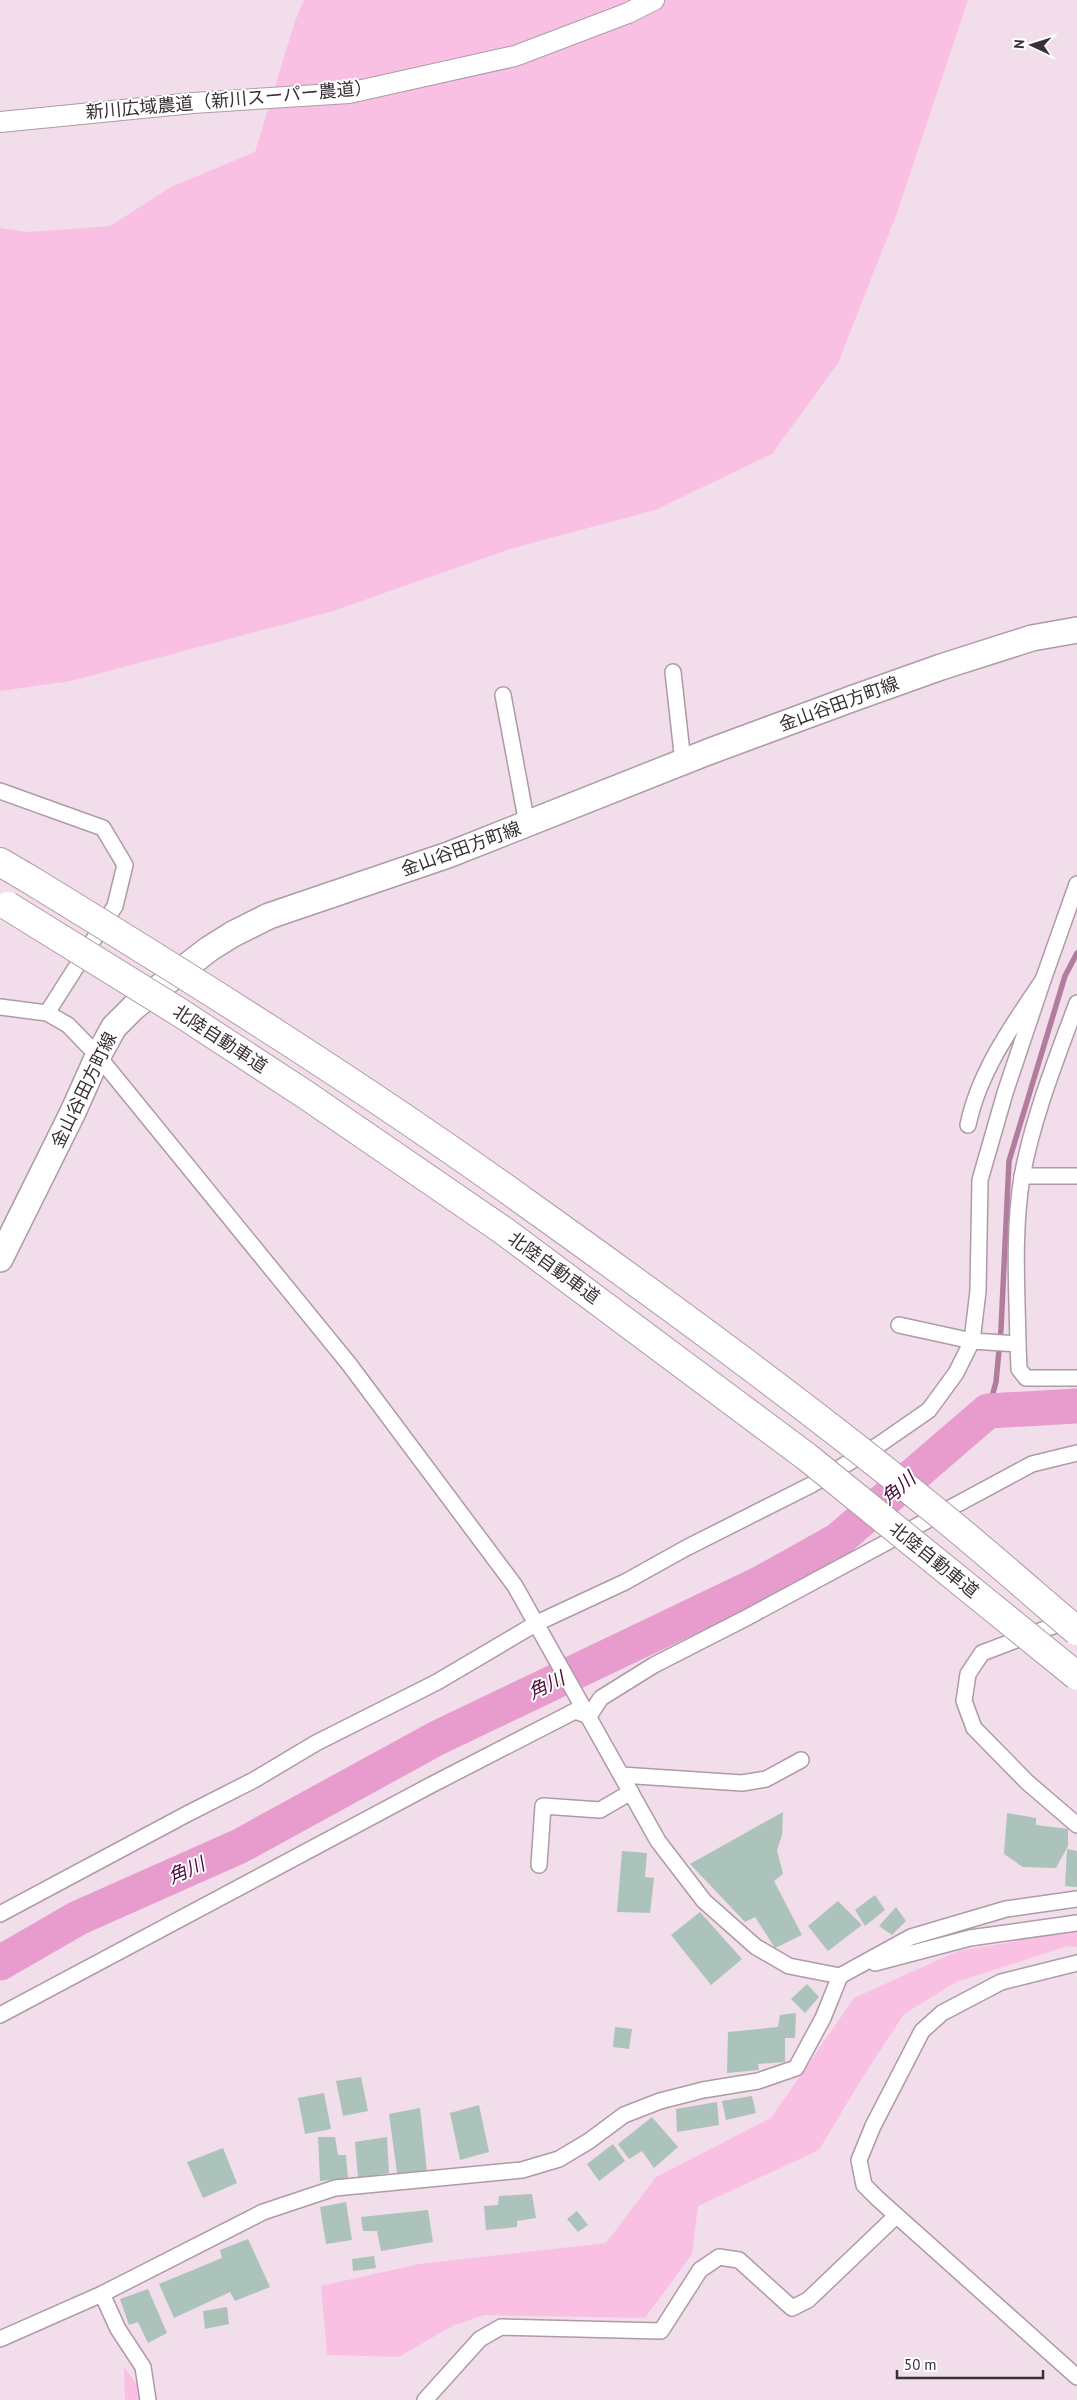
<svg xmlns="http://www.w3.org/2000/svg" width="1077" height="2400" viewBox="0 0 1077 2400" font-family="'PT Sans','Noto Sans JP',sans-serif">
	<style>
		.green { fill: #f9c0e4 }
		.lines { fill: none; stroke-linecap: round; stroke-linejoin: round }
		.stream { stroke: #b27c9f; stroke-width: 5.5 }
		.river { stroke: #e79ccd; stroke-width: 35 }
		.building { fill: #abc3ba }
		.minor-casing { stroke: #ae9ba7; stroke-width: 18 }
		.tertiary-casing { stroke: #ae9ba7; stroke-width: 22 }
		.primary-casing { stroke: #ae9ba7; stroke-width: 28 }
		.motorway-casing { stroke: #ae9ba7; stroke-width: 30 }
		.minor { stroke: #fff; stroke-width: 15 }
		.tertiary { stroke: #fff; stroke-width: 20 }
		.primary { stroke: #fff; stroke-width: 25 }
		.motorway { stroke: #fff; stroke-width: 28 }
		.motorway-bridge-casing { stroke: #ae9ba7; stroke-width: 30; stroke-linecap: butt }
		.motorway-bridge { stroke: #fff; stroke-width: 28 }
		.labels { text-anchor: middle; stroke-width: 4; stroke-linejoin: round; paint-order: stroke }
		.street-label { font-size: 18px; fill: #383035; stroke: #fff }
		.water-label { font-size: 19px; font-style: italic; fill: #4c0a3c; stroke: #fff }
	</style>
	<rect width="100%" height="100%" fill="#f2ddea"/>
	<g class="green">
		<path d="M304 0H968L897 213 838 363 772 454 655 510 510 549 330 612 71 681 0 691V228L29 232 110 226 171 187 255 152 295 21Z"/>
		<path d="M1077 1931V1947L1068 1946 956 1982 904 2014 859 2083 819 2150 698 2206 692 2254 645 2318 484 2315 452 2326 399 2357 327 2355 321 2286 419 2264 606 2243 656 2177 771 2118 854 1998 958 1951Z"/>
		<path d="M124 2367 141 2390 143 2400H125Z"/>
	</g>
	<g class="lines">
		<path class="stream" d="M988 1411 996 1382 1001 1329 1009 1161 1065 976 1077 953"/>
		<path class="river" d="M0 1963 78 1918 240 1846 437 1738 761 1583 838 1540 988 1411 1077 1406"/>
	</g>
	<g class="building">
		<path d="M783 1812 782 1835 777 1850 783 1874 774 1881 802 1935 775 1948 755 1917 745 1922 690 1864Z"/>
		<path d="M1007 1813 1036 1818V1825L1068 1829V1846L1056 1868 1023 1867 1004 1854Z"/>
		<path d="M1067 1849 1077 1851V1887L1065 1886Z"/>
		<path d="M622 1851 647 1853 645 1877 654 1878 650 1913 617 1912Z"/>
		<path d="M875 1895 885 1910 865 1926 855 1910Z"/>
		<path d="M838 1901 862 1925 828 1951 808 1926Z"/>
		<path d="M896 1907 906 1921 892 1935 879 1926Z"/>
		<path d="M700 1912 742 1959 711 1985 671 1935Z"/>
		<path d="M807 1984 819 1997 805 2013 791 1999Z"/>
		<path d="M796 2013 795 2038H785V2062L758 2064 759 2070 727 2073 728 2032 778 2027 780 2015Z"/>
		<path d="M615 2027 632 2029 629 2049 613 2047Z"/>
		<path d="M361 2077 368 2111 343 2116 336 2081Z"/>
		<path d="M324 2093 331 2129 305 2134 298 2098Z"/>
		<path d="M752 2096 756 2113 726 2120 722 2101Z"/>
		<path d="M717 2102 719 2125 677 2132 676 2109Z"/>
		<path d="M479 2105 489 2152 460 2160 450 2113Z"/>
		<path d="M420 2108 427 2171 397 2173 389 2114Z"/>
		<path d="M652 2117 678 2147 654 2168 642 2151 629 2159 618 2144Z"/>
		<path d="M318 2137H335L338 2155H346L348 2179 320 2181Z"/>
		<path d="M387 2137 389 2173 358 2178 355 2142Z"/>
		<path d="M613 2144 625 2161 599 2181 587 2164Z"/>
		<path d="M223 2148 237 2183 203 2198 187 2162Z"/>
		<path d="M532 2194 536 2218 517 2221V2227L486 2230 484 2206 498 2205 499 2196Z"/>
		<path d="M346 2202 352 2240 326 2244 320 2207Z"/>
		<path d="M428 2210 433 2242 381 2251 377 2231H363L361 2217Z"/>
		<path d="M577 2211 588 2225 578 2232 567 2219Z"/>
		<path d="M248 2239 270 2287 235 2301 230 2292 174 2318 159 2284 222 2258 220 2250Z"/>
		<path d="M374 2256 376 2268 353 2271 352 2259Z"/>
		<path d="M148 2289 167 2333 148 2343 138 2322 129 2325 120 2299Z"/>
		<path d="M227 2307 229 2324 205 2329 203 2311Z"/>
	</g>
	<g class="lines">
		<g class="minor-casing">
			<g id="minor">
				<path d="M673 672 683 762"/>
				<path d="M503 695 527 824"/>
				<path d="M0 791 103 828 125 865 115 906 47 1013"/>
				<path d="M1043 980 1077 884"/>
				<path d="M0 1007 47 1013 68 1025 98 1056 349 1364 515 1586 658 1841 704 1901 756 1947 789 1966 840 1976 911 1937 1006 1909 1077 1899"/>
				<path d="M968 1125C979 1072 1013 1024 1043 980L1005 1093 980 1180 978 1291 972 1341 1018 1344 1019 1369 1026 1378H1077"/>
				<path d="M1022 1176H1077"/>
				<path d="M1018 1344C1017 1289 1013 1232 1022 1177 1032 1120 1057 1057 1077 1003"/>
				<path d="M1069 1620 982 1653 968 1674 964 1701 974 1728 1027 1782 1077 1825"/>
				<path d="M621 1775 742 1783 766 1779 801 1760"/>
				<path d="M539 1865 543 1806 600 1810 631 1792"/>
				<path d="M0 1914 187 1814 254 1780 316 1743 437 1682 537 1623 625 1582 686 1548 811 1485 880 1444 929 1410 956 1373 972 1341 899 1325"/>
				<path d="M875 1963 970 1938 1077 1923"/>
				<path d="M1077 1963 1001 1982 942 2013 922 2031 873 2126 859 2160 864 2185 877 2198 1077 2377"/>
				<path d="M0 2015 433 1784 575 1711 589 1716 601 1698 654 1665 746 1618 1032 1464 1077 1453"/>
				<path d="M102 2294 118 2329 143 2367 148 2400"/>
				<path d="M0 2339 102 2294 263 2212 335 2188 522 2170 559 2159 589 2141 624 2115 660 2101 703 2090 758 2081 796 2068 823 2018 840 1976"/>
				<path d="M425 2400 480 2339 501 2327 661 2331 700 2270 719 2257 739 2260 792 2308 808 2300 896 2216"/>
			</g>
		</g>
		<g class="tertiary-casing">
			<path id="tertiary" d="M0 122 193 103 349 93 515 56 628 13 654 0"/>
		</g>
		<g class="primary-casing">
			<path id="primary" d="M0 1259 73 1112 98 1056 114 1027 134 1007 209 949 233 934 269 916 448 855 708 752 854 698 941 667 1032 638 1077 630"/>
		</g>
		<g class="motorway-casing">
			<path id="motorway" d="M0 862 29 879"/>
		</g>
		<use href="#minor" class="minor"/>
		<use href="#tertiary" class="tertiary"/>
		<use href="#primary" class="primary"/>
		<use href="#motorway" class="motorway"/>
		<g class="motorway-bridge-casing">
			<g id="motorway-bridge">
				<path d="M29 879C199 983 368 1089 529 1205 673 1308 817 1413 954 1526 995 1560 1036 1596 1077 1631"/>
				<path d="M8 906 179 1012 306 1095 504 1231 807 1457 1077 1676"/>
			</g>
		</g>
		<use href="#motorway-bridge" class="motorway-bridge"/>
	</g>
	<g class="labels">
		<g class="street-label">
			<text transform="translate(229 100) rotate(-5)" y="6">新川広域農道（新川スーパー農道）</text>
			<text transform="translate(839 704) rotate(-20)" y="6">金山谷田方町線</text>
			<text transform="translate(461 849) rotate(-20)" y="6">金山谷田方町線</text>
			<text transform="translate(220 1039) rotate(33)" y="6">北陸自動車道</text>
			<text transform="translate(84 1090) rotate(-64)" y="6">金山谷田方町線</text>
			<text transform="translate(554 1268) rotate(36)" y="6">北陸自動車道</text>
			<text transform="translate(934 1560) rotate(39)" y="6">北陸自動車道</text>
		</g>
		<g class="water-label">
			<text transform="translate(898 1488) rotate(-41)" y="7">角川</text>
			<text transform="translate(546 1685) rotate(-26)" y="7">角川</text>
			<text transform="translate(186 1870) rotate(-24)" y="7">角川</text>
		</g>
	</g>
	<g transform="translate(1032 45) rotate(274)" stroke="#ffffff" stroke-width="4" paint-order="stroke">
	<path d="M0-4L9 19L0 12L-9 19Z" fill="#383035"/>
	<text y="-8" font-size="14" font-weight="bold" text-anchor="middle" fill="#383035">N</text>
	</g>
	<path d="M897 2370v8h146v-8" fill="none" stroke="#383035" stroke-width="2.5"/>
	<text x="904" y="2370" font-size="15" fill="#383035" stroke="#ffffff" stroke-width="4" paint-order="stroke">50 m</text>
</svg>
